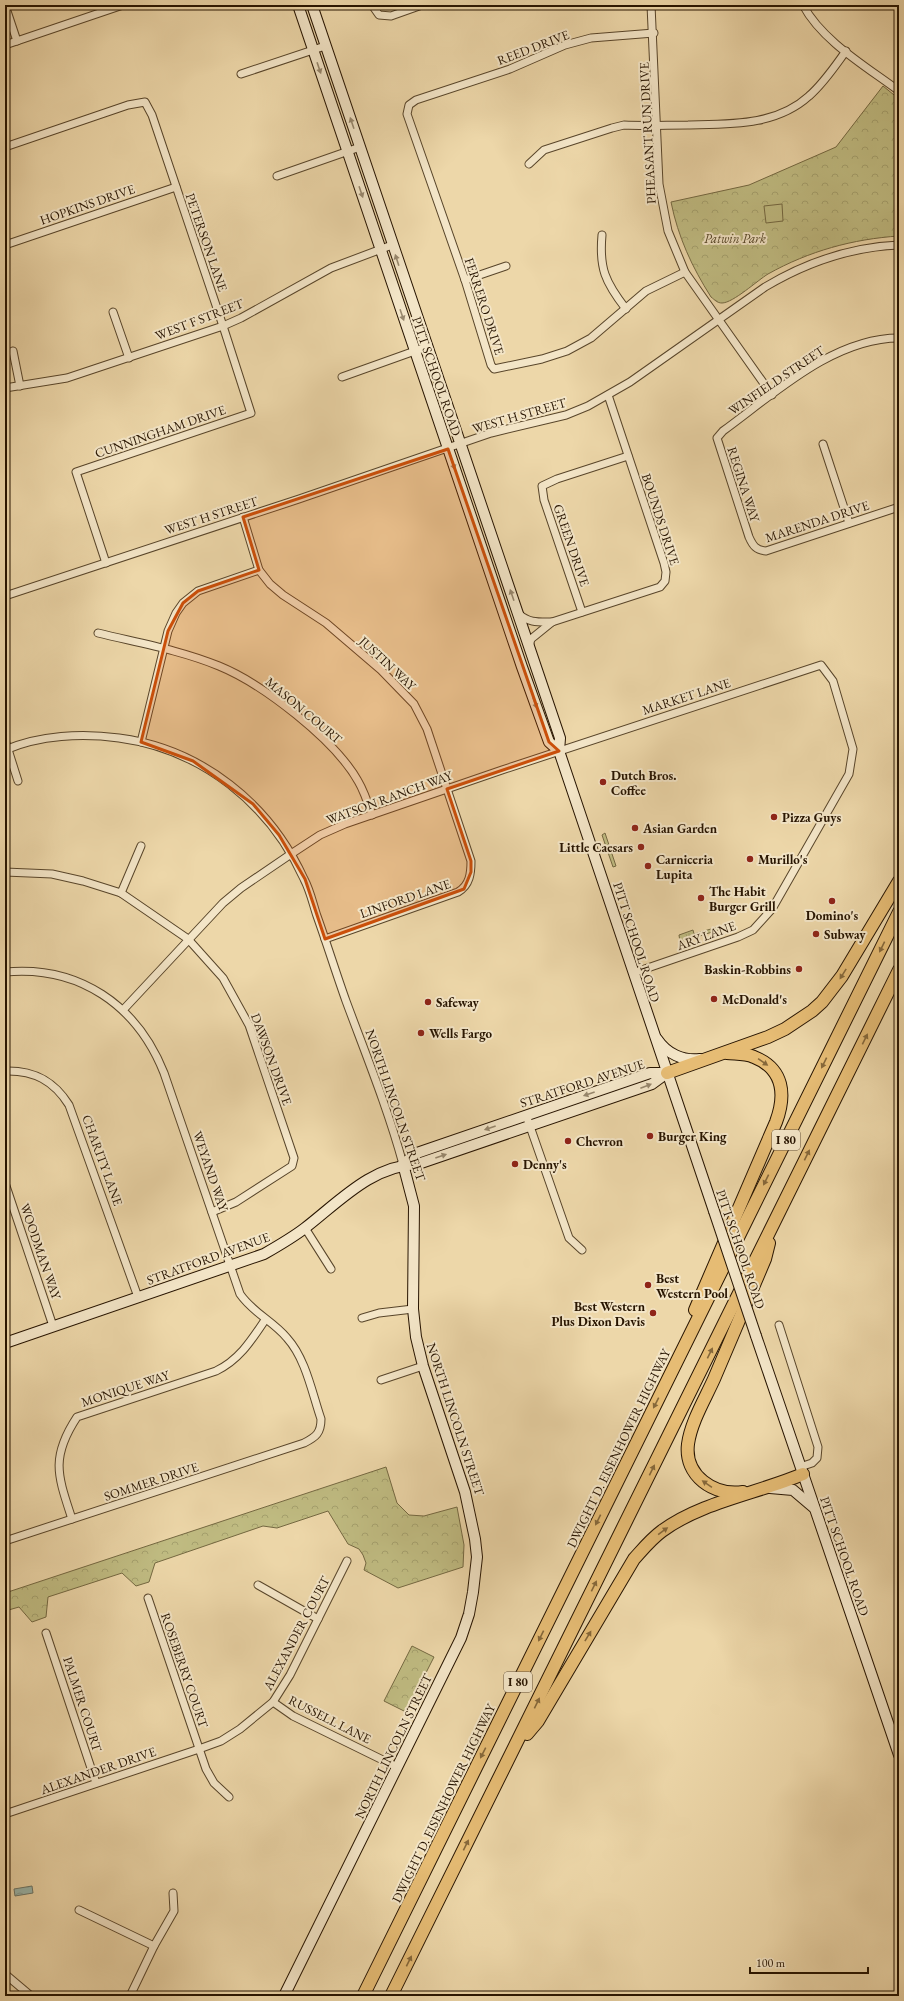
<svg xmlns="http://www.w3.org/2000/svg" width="904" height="2001" viewBox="0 0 904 2001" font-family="'EB Garamond',serif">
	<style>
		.grass { fill: url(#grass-tufts); stroke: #746841 }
		.park { fill: url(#park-crowns); stroke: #746841 }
		.pitch { fill: #c0bc82; stroke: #746841 }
		.water { fill: url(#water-waves); stroke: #6c7668 }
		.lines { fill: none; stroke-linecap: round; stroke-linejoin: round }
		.street-casing { stroke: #58452a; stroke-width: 9 }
		.secondary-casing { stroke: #271400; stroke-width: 12 }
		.highway-casing { stroke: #271400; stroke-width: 14 }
		.street { stroke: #f3e5c7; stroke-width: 7 }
		.secondary { stroke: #f3e5c7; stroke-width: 10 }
		.highway { stroke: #e6bc74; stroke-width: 12 }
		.secondary-bridge-casing { stroke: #271400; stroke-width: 12; stroke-linecap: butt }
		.secondary-bridge { stroke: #f3e5c7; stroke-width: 10 }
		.oneway { fill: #97876d }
		.oneway2 { fill: #86683a }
		.marked { fill: #cb4f0a; fill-opacity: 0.2; stroke: #cb4f0a; stroke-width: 3; stroke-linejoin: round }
		.poi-dot { fill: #8f2418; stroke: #f3e5c7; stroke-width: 1.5 }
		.labels { text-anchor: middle; stroke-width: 4; stroke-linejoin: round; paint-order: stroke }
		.shield { fill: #f3e5c7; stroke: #64533c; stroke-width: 1 }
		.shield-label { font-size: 12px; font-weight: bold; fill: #271400 }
		.street-label { font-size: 13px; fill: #271400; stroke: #f3e5c7 }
		.park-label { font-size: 13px; font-style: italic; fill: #554627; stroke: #f3e5c7 }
		.poi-label { font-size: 13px; font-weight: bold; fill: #271400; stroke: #f3e5c7; text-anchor: start }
	</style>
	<defs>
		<pattern id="grass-tufts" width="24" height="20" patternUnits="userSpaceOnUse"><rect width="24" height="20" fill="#c0bc82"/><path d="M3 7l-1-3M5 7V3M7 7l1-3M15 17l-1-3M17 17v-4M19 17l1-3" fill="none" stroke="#a5a16e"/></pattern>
		<pattern id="park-crowns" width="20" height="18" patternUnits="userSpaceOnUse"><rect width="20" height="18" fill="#c0bc82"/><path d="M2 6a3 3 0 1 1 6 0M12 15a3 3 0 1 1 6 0" fill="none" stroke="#a5a16e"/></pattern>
		<pattern id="water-waves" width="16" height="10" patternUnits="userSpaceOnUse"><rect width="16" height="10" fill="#9ab8ae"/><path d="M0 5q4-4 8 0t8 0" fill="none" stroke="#859d94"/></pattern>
	</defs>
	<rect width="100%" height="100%" fill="#edd7a9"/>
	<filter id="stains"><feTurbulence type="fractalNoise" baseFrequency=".005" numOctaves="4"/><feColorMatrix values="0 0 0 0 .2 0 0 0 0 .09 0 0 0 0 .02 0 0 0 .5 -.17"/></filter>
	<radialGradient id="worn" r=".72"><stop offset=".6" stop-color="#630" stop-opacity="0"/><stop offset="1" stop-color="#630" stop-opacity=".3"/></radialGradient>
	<g class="grass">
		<path d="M605 833 616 866 613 867 602 835Z"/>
		<path d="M721 926 722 929 680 942 679 935 693 930 694 934Z"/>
	</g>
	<g class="park">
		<path d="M883 86 899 99V236C853 239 809 251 768 274 758 280 733 303 722 303 717 303 715 300 711 297 692 267 678 237 671 202L749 185 836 147Z"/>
		<path d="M386 1467 397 1503 409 1515 424 1516 457 1507 464 1545 463 1567 398 1588 364 1570 366 1563 363 1555 359 1549 348 1544 328 1511 277 1528 263 1526 155 1563 149 1582 136 1586 122 1573 48 1597 46 1617 32 1622 19 1607 5 1611V1593Z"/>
		<path d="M412 1646 434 1657 406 1712 384 1701Z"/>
	</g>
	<path class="pitch" d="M782 204 783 221 766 223 764 206Z"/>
	<path class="water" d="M32 1886 33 1893 15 1896 14 1889Z"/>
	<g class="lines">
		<g class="street-casing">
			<g id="street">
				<path d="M5 5 17 41"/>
				<path d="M372 5 379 15 391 16 422 5"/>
				<path d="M651 5 659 184 668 231 685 272 772 395"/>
				<path d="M803 5C822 41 867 67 899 91"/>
				<path d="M654 33 591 38 565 45 510 69 416 100 409 105 407 114 465 280 491 365 494 369 542 359 567 351 591 338 646 291 685 272"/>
				<path d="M5 45 123 5"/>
				<path d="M241 74 325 46"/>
				<path d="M5 147 128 105 145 102 152 115 223 326 251 413 76 472 106 563"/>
				<path d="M529 164 544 150 612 128 624 125C646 126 667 125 688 125 731 124 776 126 809 96 824 83 835 66 846 51"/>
				<path d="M277 176 360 147"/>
				<path d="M602 235C599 268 605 282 626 309"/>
				<path d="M5 245 176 187"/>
				<path d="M465 280 506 266"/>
				<path d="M113 312 129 358"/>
				<path d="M899 338C833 338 774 394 723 431L717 438 749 537C753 546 756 550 766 551L899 507"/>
				<path d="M13 351 20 386"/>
				<path d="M342 377 426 347"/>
				<path d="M5 388 67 378 223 326 241 318 331 268 392 245"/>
				<path d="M823 444 849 523"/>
				<path d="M243 517 259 570 270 584 283 595 326 623 381 670 414 704 427 729 471 861C471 873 470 885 458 892L325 939"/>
				<path d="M5 596 299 499 491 433 566 415 588 406 630 382 765 287C807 262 850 247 899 245"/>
				<path d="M582 612 544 500 542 486 557 479 628 456"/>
				<path d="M519 614C529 623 538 622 552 622"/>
				<path d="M98 633C139 643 180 650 219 666 263 684 335 740 358 781 364 791 368 803 372 815"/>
				<path d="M529 647 531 639 536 635 552 622 660 587 665 581 666 572 664 563 608 395"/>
				<path d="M5 740 18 781"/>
				<path d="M141 742 168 631 176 613 183 603 198 591 259 570"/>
				<path d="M5 750C40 735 82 733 119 738 202 749 270 804 304 879 310 890 313 904 317 916 327 944 336 973 346 1001 366 1055 388 1109 403 1164"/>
				<path d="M5 872 52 874 83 881 121 893 188 939 223 978 249 1025 294 1158 292 1166 236 1202 212 1212"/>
				<path d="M121 893 141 846"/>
				<path d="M5 972C79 965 137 1005 164 1073L240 1294C253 1313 273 1321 287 1338 306 1359 312 1393 321 1419 321 1433 316 1437 304 1443L5 1541"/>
				<path d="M123 1010 223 903 241 888 291 854 320 835 345 824 502 770 821 665 833 681 853 749 849 774 772 909 753 930 738 937 633 973"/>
				<path d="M5 1071C34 1070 54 1081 69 1105L138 1297"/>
				<path d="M526 1115 569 1238 582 1250"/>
				<path d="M5 1183 53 1326"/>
				<path d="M305 1228 331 1269"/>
				<path d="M362 1318 379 1313 413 1309"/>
				<path d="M779 1325 818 1447 817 1458 812 1463 800 1467"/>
				<path d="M381 1380 423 1366"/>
				<path d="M72 1519C58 1476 50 1458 77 1417L216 1371C239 1360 251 1341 265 1320"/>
				<path d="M258 1585 318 1619"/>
				<path d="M148 1598 206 1769 214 1783 229 1797"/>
				<path d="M46 1633 96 1783"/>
				<path d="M273 1702 293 1716 397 1767"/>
				<path d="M5 1814 199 1749 221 1741 240 1729 273 1702 290 1675 347 1561"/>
				<path d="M79 1910 154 1946"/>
				<path d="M5 1974 31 1996"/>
				<path d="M130 1996 154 1946 174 1911 173 1893"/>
			</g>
		</g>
		<g class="secondary-casing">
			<g id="secondary">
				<path d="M298 5 522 667 549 742 559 751"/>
				<path d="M312 5 560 738 559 751 714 1211"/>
				<path d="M657 1039C667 1054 683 1061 700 1059"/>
				<path d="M403 1164 417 1153 650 1073H667"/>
				<path d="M756 1336 899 1755"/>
				<path d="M5 1343 264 1254C278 1246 292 1238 305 1228 340 1201 371 1166 418 1164L652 1084 667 1073"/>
				<path d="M770 1488 793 1490 813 1507"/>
				<path d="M284 1996 461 1638 469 1614 473 1592 477 1557 475 1539 465 1492 423 1366 416 1337 413 1309 414 1206 403 1164"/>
			</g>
		</g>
		<g class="highway-casing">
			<g id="highway">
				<path d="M667 1073 768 1037 785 1029 812 1011 822 1002 842 976 899 881"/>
				<path d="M695 1310 776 1122C786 1095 784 1069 754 1057 745 1053 736 1054 727 1053"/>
				<path d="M743 1492C714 1496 684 1476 688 1444 691 1422 705 1399 714 1379 731 1339 748 1299 765 1259L769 1243"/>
				<path d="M527 1734 538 1721 634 1559C643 1549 651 1539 662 1531 701 1502 759 1493 803 1474"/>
				<path d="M363 1996 899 912"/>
				<path d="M391 1996 899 970"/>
			</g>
		</g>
		<use href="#street" class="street"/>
		<use href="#secondary" class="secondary"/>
		<use href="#highway" class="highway"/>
		<g class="secondary-bridge-casing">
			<path id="secondary-bridge" d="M714 1211 756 1336"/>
		</g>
		<use href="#secondary-bridge" class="secondary-bridge"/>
	</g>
	<defs><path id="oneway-solid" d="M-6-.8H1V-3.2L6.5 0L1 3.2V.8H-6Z"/></defs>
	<g class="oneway">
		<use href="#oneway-solid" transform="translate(319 68) rotate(71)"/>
		<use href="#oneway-solid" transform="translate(352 123) rotate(-109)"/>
		<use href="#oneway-solid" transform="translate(361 192) rotate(71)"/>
		<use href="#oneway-solid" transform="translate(397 260) rotate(-108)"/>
		<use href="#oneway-solid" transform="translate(402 315) rotate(71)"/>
		<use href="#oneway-solid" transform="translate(453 464) rotate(71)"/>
		<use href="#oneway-solid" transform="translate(512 595) rotate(-109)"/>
		<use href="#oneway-solid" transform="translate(535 703) rotate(70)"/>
		<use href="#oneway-solid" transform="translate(646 1086) rotate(-21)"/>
		<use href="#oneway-solid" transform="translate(589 1094) rotate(161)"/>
		<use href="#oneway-solid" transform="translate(490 1128) rotate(161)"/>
		<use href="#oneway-solid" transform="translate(441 1156) rotate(-19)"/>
	</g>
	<g class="oneway2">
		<use href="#oneway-solid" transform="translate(882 947) rotate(116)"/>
		<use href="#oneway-solid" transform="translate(843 974) rotate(122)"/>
		<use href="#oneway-solid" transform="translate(865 1039) rotate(-64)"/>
		<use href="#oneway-solid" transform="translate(763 1062) rotate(35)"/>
		<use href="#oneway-solid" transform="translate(824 1063) rotate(116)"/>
		<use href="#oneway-solid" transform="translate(807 1155) rotate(-64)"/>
		<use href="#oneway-solid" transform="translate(766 1180) rotate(116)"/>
		<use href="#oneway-solid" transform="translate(710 1353) rotate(-64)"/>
		<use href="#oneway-solid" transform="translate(656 1403) rotate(117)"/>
		<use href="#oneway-solid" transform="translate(652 1470) rotate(-64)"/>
		<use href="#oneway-solid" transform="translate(707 1484) rotate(-146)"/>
		<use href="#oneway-solid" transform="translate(598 1520) rotate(116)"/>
		<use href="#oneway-solid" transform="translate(663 1531) rotate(-36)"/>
		<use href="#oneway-solid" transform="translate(594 1586) rotate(-64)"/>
		<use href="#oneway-solid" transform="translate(541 1636) rotate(116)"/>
		<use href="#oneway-solid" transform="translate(588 1636) rotate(-59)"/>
		<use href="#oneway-solid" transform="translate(537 1703) rotate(-64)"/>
		<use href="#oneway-solid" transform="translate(483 1753) rotate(117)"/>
		<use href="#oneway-solid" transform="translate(466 1845) rotate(-64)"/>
		<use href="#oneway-solid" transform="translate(409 1961) rotate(-64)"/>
	</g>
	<path class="marked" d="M448 449 549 742 559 751 447 789 471 861V872L464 889 325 939 305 879 279 835 253 804 193 761 141 742 168 631 183 603 198 591 259 570 243 517Z"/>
	<g class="poi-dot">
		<circle cx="603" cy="782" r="4"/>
		<circle cx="774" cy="817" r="4"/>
		<circle cx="635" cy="828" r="4"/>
		<circle cx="641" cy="847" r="4"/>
		<circle cx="750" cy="859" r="4"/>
		<circle cx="648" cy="866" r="4"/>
		<circle cx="701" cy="898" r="4"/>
		<circle cx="832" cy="901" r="4"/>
		<circle cx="816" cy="934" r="4"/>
		<circle cx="799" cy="969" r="4"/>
		<circle cx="714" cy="999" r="4"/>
		<circle cx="428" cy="1002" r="4"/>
		<circle cx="421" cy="1033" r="4"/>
		<circle cx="650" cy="1136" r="4"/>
		<circle cx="568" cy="1141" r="4"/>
		<circle cx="515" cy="1164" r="4"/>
		<circle cx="648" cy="1285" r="4"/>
		<circle cx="653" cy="1313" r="4"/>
	</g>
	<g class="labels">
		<g class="shield">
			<rect x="772" y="1130" width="28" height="20" rx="3"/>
			<rect x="504" y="1672" width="28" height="20" rx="3"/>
		</g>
		<g class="shield-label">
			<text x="786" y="1144">I 80</text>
			<text x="518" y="1686">I 80</text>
		</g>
		<g class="street-label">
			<text transform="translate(533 47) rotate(-21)" y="5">REED DRIVE</text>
			<text transform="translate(647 133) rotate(-93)" y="5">PHEASANT RUN DRIVE</text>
			<text transform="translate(87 204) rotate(-19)" y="5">HOPKINS DRIVE</text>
			<text transform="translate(207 242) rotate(71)" y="5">PETERSON LANE</text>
			<text transform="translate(485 306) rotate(72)" y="5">FERRERO DRIVE</text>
			<text transform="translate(199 319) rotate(-21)" y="5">WEST F STREET</text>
			<text transform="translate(437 376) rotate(71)" y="5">PITT SCHOOL ROAD</text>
			<text transform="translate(776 380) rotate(-34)" y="5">WINFIELD STREET</text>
			<text transform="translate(519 415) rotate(-16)" y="5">WEST H STREET</text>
			<text transform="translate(160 431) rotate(-19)" y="5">CUNNINGHAM DRIVE</text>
			<text transform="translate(744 484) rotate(72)" y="5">REGINA WAY</text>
			<text transform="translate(211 515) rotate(-18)" y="5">WEST H STREET</text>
			<text transform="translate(661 519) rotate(72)" y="5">BOUNDS DRIVE</text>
			<text transform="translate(817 521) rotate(-18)" y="5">MARENDA DRIVE</text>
			<text transform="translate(572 545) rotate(71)" y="5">GREEN DRIVE</text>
			<text transform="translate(388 663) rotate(43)" y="5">JUSTIN WAY</text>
			<text transform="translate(686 696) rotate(-18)" y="5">MARKET LANE</text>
			<text transform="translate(304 710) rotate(40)" y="5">MASON COURT</text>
			<text transform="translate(389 797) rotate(-20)" y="5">WATSON RANCH WAY</text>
			<text transform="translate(405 898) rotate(-19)" y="5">LINFORD LANE</text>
			<text transform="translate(706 935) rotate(-20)" y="5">ARY LANE</text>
			<text transform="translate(637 942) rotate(72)" y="5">PITT SCHOOL ROAD</text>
			<text transform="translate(272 1059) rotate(70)" y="5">DAWSON DRIVE</text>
			<text transform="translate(582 1083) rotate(-18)" y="5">STRATFORD AVENUE</text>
			<text transform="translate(396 1105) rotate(71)" y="5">NORTH LINCOLN STREET</text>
			<text transform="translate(103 1160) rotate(70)" y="5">CHARITY LANE</text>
			<text transform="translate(211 1171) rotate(71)" y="5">WEYAND WAY</text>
			<text transform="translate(741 1249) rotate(71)" y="5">PITT SCHOOL ROAD</text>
			<text transform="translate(41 1251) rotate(71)" y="5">WOODMAN WAY</text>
			<text transform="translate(208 1258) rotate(-20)" y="5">STRATFORD AVENUE</text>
			<text transform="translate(125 1388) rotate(-18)" y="5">MONIQUE WAY</text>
			<text transform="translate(456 1419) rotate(72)" y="5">NORTH LINCOLN STREET</text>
			<text transform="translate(618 1448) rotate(-64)" y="5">DWIGHT D. EISENHOWER HIGHWAY</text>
			<text transform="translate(151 1481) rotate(-18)" y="5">SOMMER DRIVE</text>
			<text transform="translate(845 1556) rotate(71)" y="5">PITT SCHOOL ROAD</text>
			<text transform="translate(296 1633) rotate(-62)" y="5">ALEXANDER COURT</text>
			<text transform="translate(185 1670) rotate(71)" y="5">ROSEBERRY COURT</text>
			<text transform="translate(83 1704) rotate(72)" y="5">PALMER COURT</text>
			<text transform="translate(330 1719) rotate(27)" y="5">RUSSELL LANE</text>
			<text transform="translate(393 1746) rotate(-64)" y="5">NORTH LINCOLN STREET</text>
			<text transform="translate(98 1770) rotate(-19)" y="5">ALEXANDER DRIVE</text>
			<text transform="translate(443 1803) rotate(-64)" y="5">DWIGHT D. EISENHOWER HIGHWAY</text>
		</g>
		<g class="park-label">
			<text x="735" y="243">Patwin Park</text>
		</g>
		<g class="poi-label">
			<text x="611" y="780">Dutch Bros.<tspan x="611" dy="15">Coffee</tspan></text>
			<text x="782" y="822">Pizza Guys</text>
			<text x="643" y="833">Asian Garden</text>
			<text x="633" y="852" text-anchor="end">Little Caesars</text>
			<text x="656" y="864">Carniceria<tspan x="656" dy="15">Lupita</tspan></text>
			<text x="758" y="864">Murillo's</text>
			<text x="709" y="896">The Habit<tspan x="709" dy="15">Burger Grill</tspan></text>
			<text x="832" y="920" text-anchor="middle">Domino's</text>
			<text x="824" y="939">Subway</text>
			<text x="791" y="974" text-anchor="end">Baskin-Robbins</text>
			<text x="722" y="1004">McDonald's</text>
			<text x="436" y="1007">Safeway</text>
			<text x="429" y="1038">Wells Fargo</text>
			<text x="658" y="1141">Burger King</text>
			<text x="576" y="1146">Chevron</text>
			<text x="523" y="1169">Denny's</text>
			<text x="656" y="1283">Best<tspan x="656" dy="15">Western Pool</tspan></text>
			<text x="645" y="1311" text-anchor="end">Best Western<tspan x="645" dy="15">Plus Dixon Davis</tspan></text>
		</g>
	</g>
	<rect width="904" height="2001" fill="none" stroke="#edd7a9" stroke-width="20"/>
	<rect x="6" y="6" width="892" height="1989" fill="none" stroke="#271400" stroke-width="2"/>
	<rect x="10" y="10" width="884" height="1981" fill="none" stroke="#271400"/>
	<path d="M750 1967v6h118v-6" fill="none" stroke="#271400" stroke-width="2"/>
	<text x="756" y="1967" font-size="12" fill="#271400" stroke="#f3e5c7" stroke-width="3" paint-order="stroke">100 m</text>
	<rect width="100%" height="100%" filter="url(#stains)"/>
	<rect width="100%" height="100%" fill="url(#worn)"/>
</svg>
